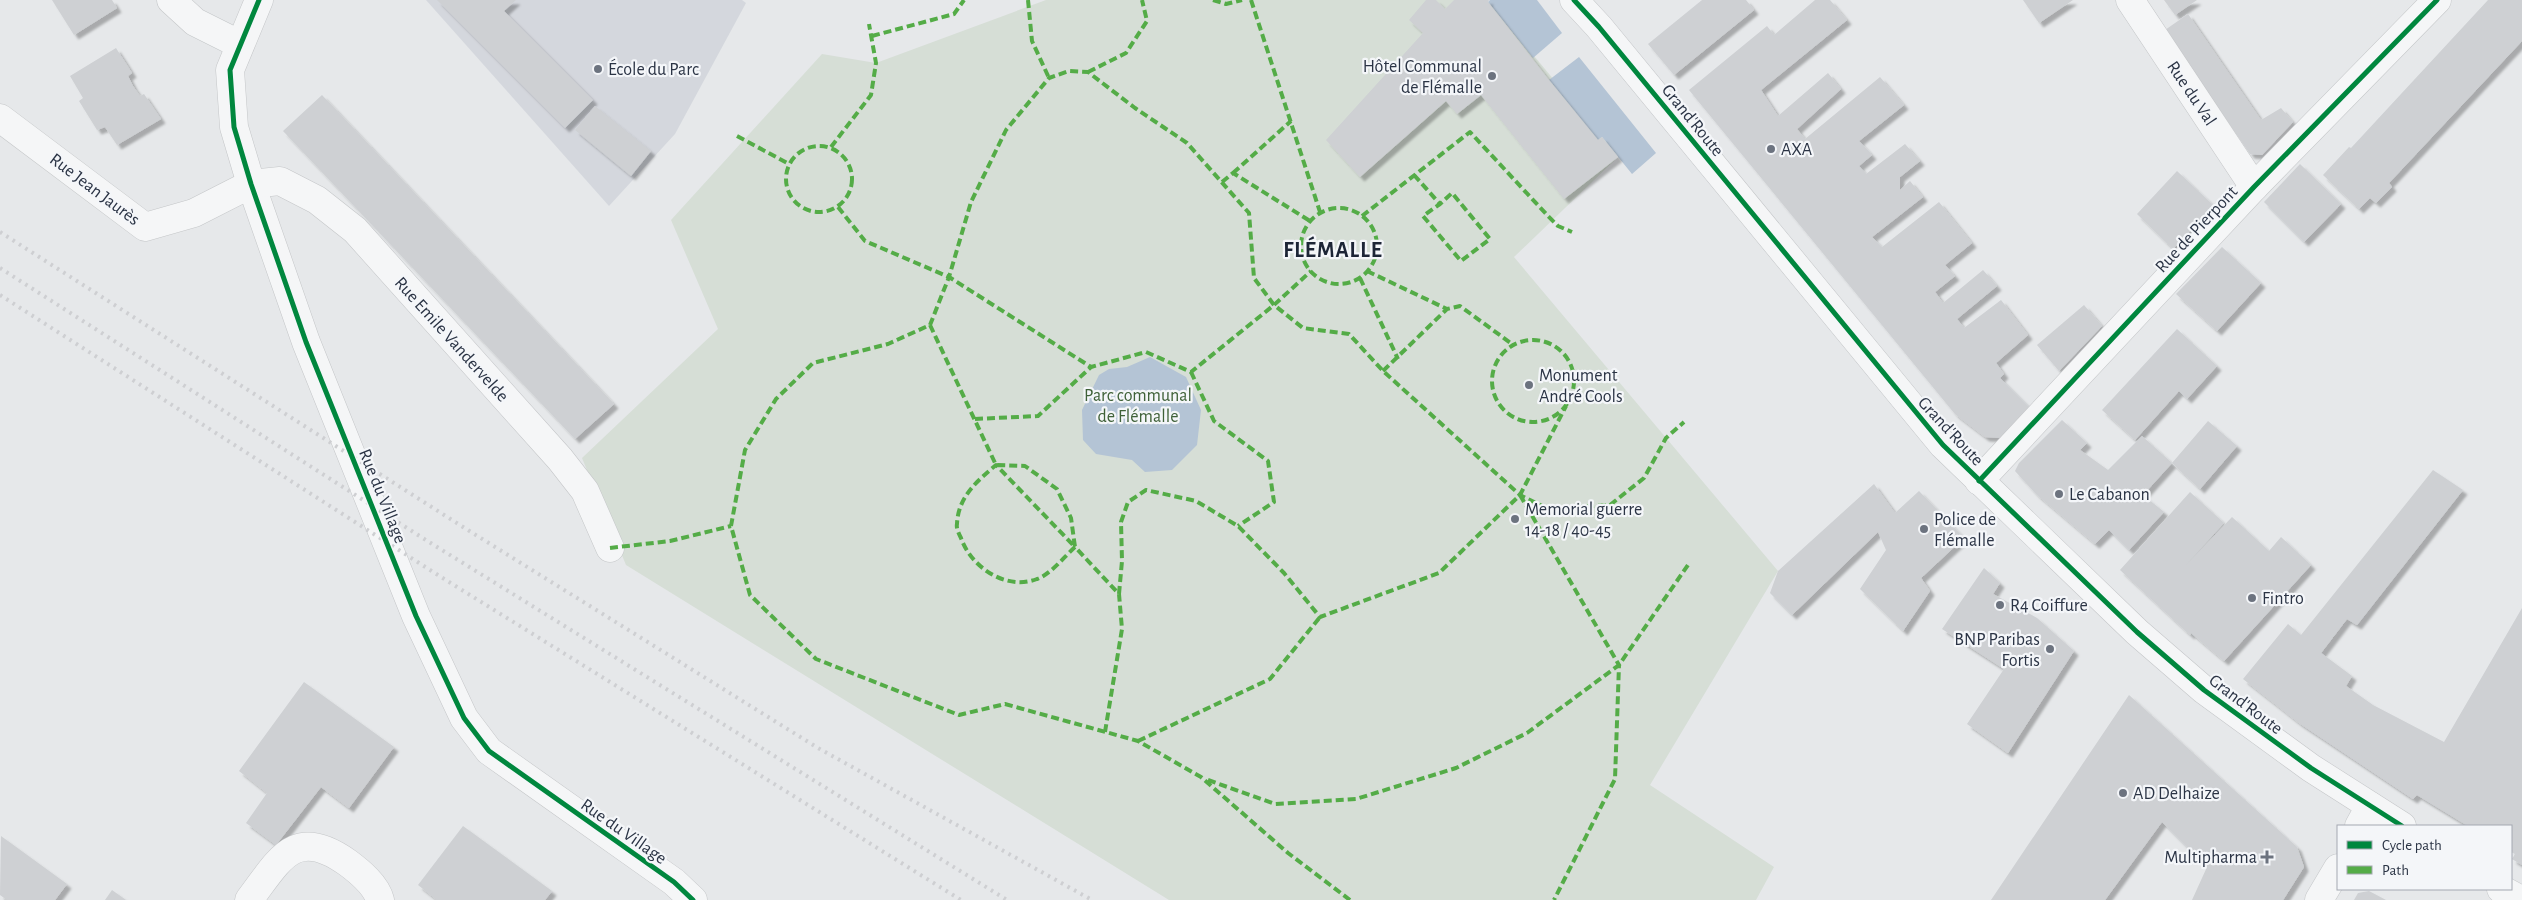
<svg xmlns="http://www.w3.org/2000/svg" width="2522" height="900" viewBox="0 0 2522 900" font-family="'Alegreya Sans',sans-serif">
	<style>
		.built { fill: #d4d7dd }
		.green { fill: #d6ded6 }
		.water { fill: #b4c4d5 }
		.building { fill: #ced0d3; filter: url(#shadow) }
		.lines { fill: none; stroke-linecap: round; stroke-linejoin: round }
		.minor-casing { stroke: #c4c6c8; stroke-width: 29 }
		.minor { stroke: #f5f6f7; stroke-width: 28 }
		.rail { stroke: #cecfd2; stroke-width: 4; stroke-dasharray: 2.5 5; stroke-linecap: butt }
		.quiet { stroke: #54ac47; stroke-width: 4; stroke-dasharray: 8 4; stroke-linecap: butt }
		.cycleway-casing { stroke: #f4f6f9; stroke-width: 8 }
		.cycleway { stroke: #00873e; stroke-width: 5 }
		.poi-dot { fill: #6c737f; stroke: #f4f6f9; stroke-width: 2 }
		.labels { text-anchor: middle; stroke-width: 4.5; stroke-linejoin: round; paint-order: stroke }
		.poi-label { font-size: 18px; fill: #2b3445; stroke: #f4f6f9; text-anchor: start }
		.street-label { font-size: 18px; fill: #2b3445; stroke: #f4f6f9 }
		.park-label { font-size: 18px; fill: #3f6138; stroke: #f4f6f9 }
		.district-label { font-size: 22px; font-weight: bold; letter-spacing: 1px; fill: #1d2536; stroke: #f4f6f9 }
	</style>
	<defs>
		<filter id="shadow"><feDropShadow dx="4.5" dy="4.5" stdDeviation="1" flood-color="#0004"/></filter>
	</defs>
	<rect width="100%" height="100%" fill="#e6e8ea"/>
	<path class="built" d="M426 0H742L746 3 675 134 609 206Z"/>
	<path class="green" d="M1046 0H1487L1602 137 1618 157 1514 257 1778 571 1650 785 1774 867 1756 900H1169L626 565 582 458 718 329 671 220 822 54 876 63Z"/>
	<g class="water">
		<path d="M1490 0H1537L1562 33 1533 58 1488 2Z"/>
		<path d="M1579 57 1656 153 1632 174 1602 137 1598 140 1549 80Z"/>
		<path d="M1150 357 1186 377 1201 410 1197 445 1172 470 1145 472 1132 460 1096 454 1083 440 1082 410 1099 375 1109 369 1127 367Z"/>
	</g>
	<g class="building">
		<path d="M52 0H112L117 8 74 35Z"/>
		<path d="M437 0H516L504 11 593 100 565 128Z"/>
		<path d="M1426 0H1436L1445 9 1454 0H1489L1488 2 1549 80 1598 140 1602 137 1618 157 1564 199 1481 95 1457 114 1446 101 1360 177 1326 140 1423 33 1409 20Z"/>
		<path d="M1702 0H1746L1754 10 1674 75 1648 44Z"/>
		<path d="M1815 0H1830L1847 20 1761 90 1778 116 1828 73 1841 89 1797 129 1805 139 1880 77 1904 105 1859 141 1872 155 1859 166 1866 174 1905 144 1920 161 1900 177V190L1910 181 1923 197 1872 237 1882 247 1939 202 1972 243 1945 265 1955 276 1935 292 1943 303 1983 270 1997 286 1957 319 1964 328 2001 300 2028 335 1996 363 2004 374 2000 378 2029 407 2001 438 1985 437 1955 414 1689 90 1767 26 1774 35Z"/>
		<path d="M2023 0H2073L2039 23Z"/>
		<path d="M2164 0H2197L2175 15Z"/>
		<path d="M2488 0H2522V41L2389 183 2392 187 2376 203 2370 198 2359 209 2323 175 2349 147 2351 148Z"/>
		<path d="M2188 14 2261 120 2281 108 2293 122 2262 155 2250 154 2165 30Z"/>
		<path d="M116 48 132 73 128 76 133 86 140 96 144 94 161 119 117 145 105 127 97 130 79 101 83 98 70 76Z"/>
		<path d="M322 95 614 404 575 439 283 131Z"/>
		<path d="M595 106 651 151 631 176 575 130Z"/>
		<path d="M2300 164 2341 204 2304 242 2264 202Z"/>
		<path d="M2177 171 2214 206 2173 249 2137 214Z"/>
		<path d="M2222 247 2261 283 2217 331 2176 294Z"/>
		<path d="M2084 305 2102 326 2059 371 2037 345Z"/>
		<path d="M2177 329 2217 366 2187 399 2179 391 2135 440 2102 410Z"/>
		<path d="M2062 420 2087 443 2080 450 2108 470 2142 436 2172 463 2208 421 2237 446 2200 489 2172 463 2143 495 2164 512 2129 550 2109 530 2095 544 2036 494 2015 471 2019 463Z"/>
		<path d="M2433 470 2463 490 2357 625 2347 619 2321 653 2352 676 2346 686 2373 705 2444 742 2522 608V865L2512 859 2515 854 2511 852V826H2468L2417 795 2413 799 2299 723 2243 679 2288 624 2301 635Z"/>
		<path d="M1874 484 1895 513 1919 491 1964 538 1921 578 1930 591 1903 631 1860 589 1886 550 1878 532 1792 615 1770 593 1778 571Z"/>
		<path d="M2190 492 2224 523 2186 565 2232 517 2269 551 2281 537 2311 565 2224 661 2191 633 2190 635 2120 570Z"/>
		<path d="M1984 568 2000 583 1993 594 2037 618 2074 651 2008 753 1967 724 2004 669 1942 629Z"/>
		<path d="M304 682 394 747 349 808 321 787 276 845 246 823 267 793 239 771Z"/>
		<path d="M2129 695 2297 847 2304 867 2283 900H2192L2207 867 2162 822 2105 900H1991Z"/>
		<path d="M463 826 552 891 545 900H437L418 885Z"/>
		<path d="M1 836 67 884 55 900H7L0 895Z"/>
		<path d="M112 890 126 900H105Z"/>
		<path d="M2369 891 2386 900H2354L2358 893Z"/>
	</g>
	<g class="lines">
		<g class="minor-casing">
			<g id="minor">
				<path d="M171 0 195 22 239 44"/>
				<path d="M259 0 230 70 234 127 251 184 306 342 416 616 464 718 489 751 674 882 693 900"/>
				<path d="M1574 0 1599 27 1943 445 2137 632 2204 690 2311 768 2402 826"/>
				<path d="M2130 0 2254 187"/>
				<path d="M0 118 145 227 194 213 251 184 280 181 317 200 355 230 560 459 585 491 610 548"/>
				<path d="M1979 481 2254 187 2437 0"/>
				<path d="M2359 826 2370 806"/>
				<path d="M2501 889 2521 900"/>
				<path d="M249 900C280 859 295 825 348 863 360 872 376 885 380 900"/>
				<path d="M2319 900 2338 868"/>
			</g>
		</g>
		<use href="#minor" class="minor"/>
		<g class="rail">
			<path d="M0 232 463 527 818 748 1092 900"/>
			<path d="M0 268 429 542 1007 900"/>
			<path d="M0 295 441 577 961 900"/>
		</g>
		<g class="quiet">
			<path d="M1028 0 1032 41 1049 78"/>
			<path d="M1213 0 1226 4 1242 0"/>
			<path d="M1251 0 1320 212"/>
			<path d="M872 36 954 14 964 0"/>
			<path d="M1088 72 1126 53 1147 21 1142 0"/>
			<path d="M737 136 789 164"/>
			<circle cx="819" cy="179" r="33"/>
			<path d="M831 147 871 95 876 63 869 24"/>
			<path d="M1233 173 1291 121"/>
			<path d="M1414 175 1440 204 1423 216 1461 261 1490 239 1452 193 1440 204"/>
			<path d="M1222 182 1233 173 1310 221"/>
			<path d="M838 207 865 241 949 277 1091 367 1146 352 1191 372 1274 305 1311 271"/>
			<circle cx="1339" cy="246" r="38"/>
			<path d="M1362 216 1470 132 1548 216 1558 226 1572 232"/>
			<path d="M1367 271 1447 309"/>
			<path d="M1360 278 1398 359"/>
			<path d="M930 325 996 465 1025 466 1057 489 1071 518 1075 547 996 465C977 481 958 497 957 524 956 528 959 534 961 538 971 567 1006 591 1037 579 1051 574 1064 557 1075 547L1119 594 1122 629 1105 732"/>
			<circle cx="1533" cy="381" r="41"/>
			<path d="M1383 371 1447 309 1460 306 1512 344"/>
			<path d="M1191 372 1214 421 1268 461 1274 502 1238 526"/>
			<path d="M975 419 1038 416 1091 367"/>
			<path d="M1520 495 1619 665 1615 779 1554 900"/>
			<path d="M610 548 670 541 731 526"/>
			<path d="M1119 594 1122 561 1121 522 1128 502 1146 490 1196 501 1238 526 1284 573 1320 617 1439 573 1520 495 1566 406"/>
			<path d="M1138 741 1270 679 1320 617"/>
			<path d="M1208 780 1275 804 1356 799 1456 768 1527 733 1619 665 1690 562"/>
			<path d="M1350 900 1288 853 1201 777 1138 741 1005 704 959 715 816 659 750 595 731 526 745 450 776 399 813 363 888 344 930 325 949 277 971 202 1006 130 1049 78 1069 71 1088 72 1135 108 1187 143 1249 213 1254 278 1274 305 1303 328 1349 334 1383 371 1520 495 1548 509 1610 505 1644 478 1666 438 1684 422"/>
		</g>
		<g class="cycleway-casing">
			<g id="cycleway">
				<path d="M259 0 230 70 234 127 251 184 306 342 416 616 464 718 489 751 674 882 693 900"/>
				<path d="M1574 0 1599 27 1943 445 2137 632 2204 690 2311 768 2402 826"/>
				<path d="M1979 481 2254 187 2437 0"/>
			</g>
		</g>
		<use href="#cycleway" class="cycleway"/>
	</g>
	<g class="poi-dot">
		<circle cx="598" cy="69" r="5"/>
		<circle cx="1492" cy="76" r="5"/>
		<circle cx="1771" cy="149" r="5"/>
		<circle cx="1529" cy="385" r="5"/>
		<circle cx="2059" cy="494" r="5"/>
		<circle cx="1515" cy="519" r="5"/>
		<circle cx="1924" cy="529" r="5"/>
		<circle cx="2252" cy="598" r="5"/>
		<circle cx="2000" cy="605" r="5"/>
		<circle cx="2050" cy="649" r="5"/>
		<circle cx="2123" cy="793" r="5"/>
		<path d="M2264.5 849.5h5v5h5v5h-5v5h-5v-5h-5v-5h5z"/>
	</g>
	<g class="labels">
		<g class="poi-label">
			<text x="1482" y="72" text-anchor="end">Hôtel Communal<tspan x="1482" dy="21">de Flémalle</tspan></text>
			<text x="608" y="75">École du Parc</text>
			<text x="1781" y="155">AXA</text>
			<text x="1539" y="381">Monument<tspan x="1539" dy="21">André Cools</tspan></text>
			<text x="2069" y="500">Le Cabanon</text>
			<text x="1525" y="515">Memorial guerre<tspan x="1525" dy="21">14-18 / 40-45</tspan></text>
			<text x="1934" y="525">Police de<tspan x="1934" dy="21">Flémalle</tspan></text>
			<text x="2262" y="604">Fintro</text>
			<text x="2010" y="611">R4 Coiffure</text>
			<text x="2040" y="645" text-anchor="end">BNP Paribas<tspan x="2040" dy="21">Fortis</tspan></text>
			<text x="2133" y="799">AD Delhaize</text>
			<text x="2257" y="863" text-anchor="end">Multipharma</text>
		</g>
		<g class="street-label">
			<text transform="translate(2192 93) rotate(56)" y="6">Rue du Val</text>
			<text transform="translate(1693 120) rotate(51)" y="6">Grand'Route</text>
			<text transform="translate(95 189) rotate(37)" y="6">Rue Jean Jaurès</text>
			<text transform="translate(2196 229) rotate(-47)" y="6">Rue de Pierpont</text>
			<text transform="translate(452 339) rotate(48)" y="6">Rue Emile Vandervelde</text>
			<text transform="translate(1951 431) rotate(47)" y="6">Grand'Route</text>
			<text transform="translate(383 496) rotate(68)" y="6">Rue du Village</text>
			<text transform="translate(2246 704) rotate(37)" y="6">Grand'Route</text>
			<text transform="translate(624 831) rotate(35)" y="6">Rue du Village</text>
		</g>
		<g class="park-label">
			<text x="1138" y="401">Parc communal<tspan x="1138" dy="21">de Flémalle</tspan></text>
		</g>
		<g class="district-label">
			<text x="1333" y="257">FLÉMALLE</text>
		</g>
	</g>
	<rect x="2337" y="825" width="175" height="65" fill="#f4f6f9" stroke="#a4a8b1"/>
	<rect x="2347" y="841" width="25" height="8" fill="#00873e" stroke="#a4a8b1"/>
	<text x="2382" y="850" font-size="15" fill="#2b3445">Cycle path</text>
	<rect x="2347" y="866" width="25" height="8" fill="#54ac47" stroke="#a4a8b1"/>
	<text x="2382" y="875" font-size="15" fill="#2b3445">Path</text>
</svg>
